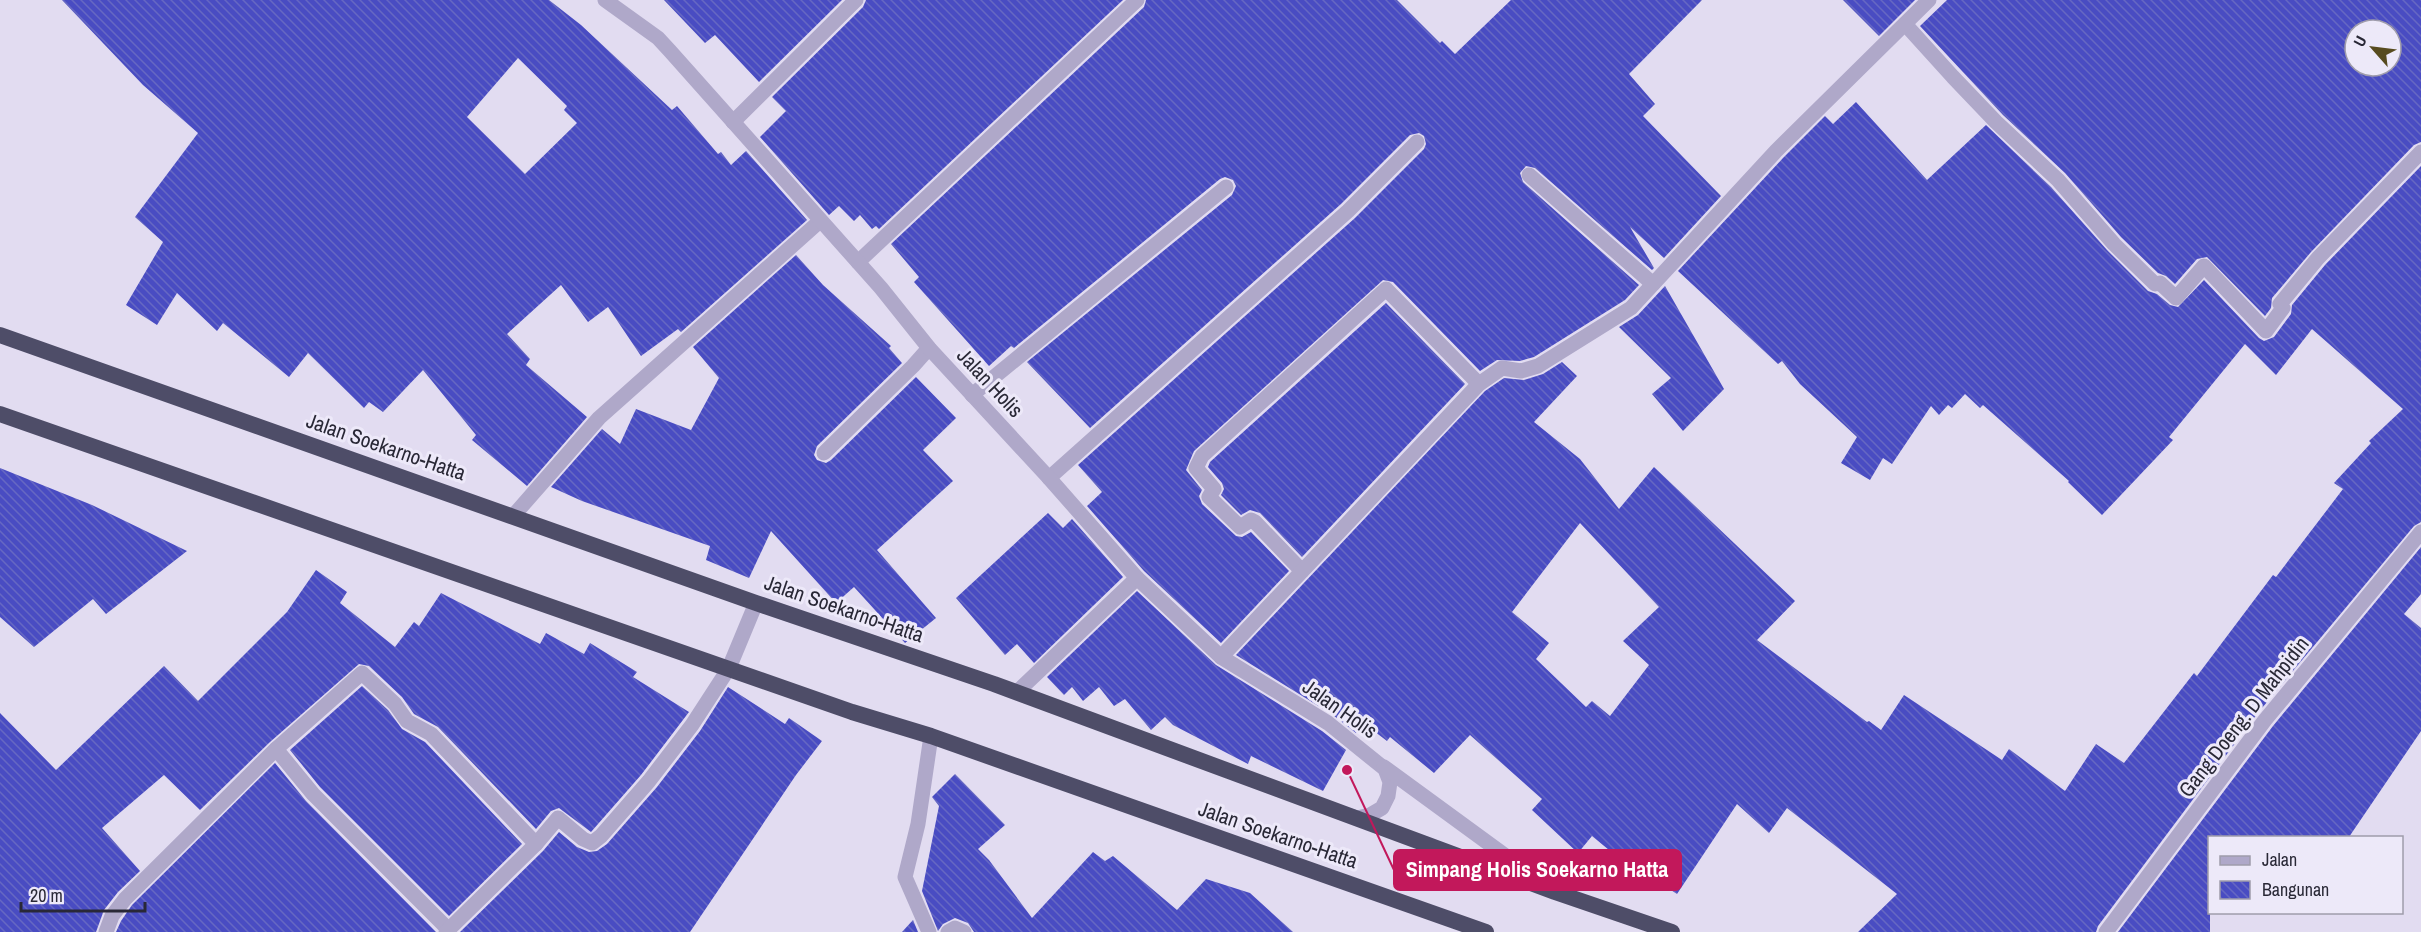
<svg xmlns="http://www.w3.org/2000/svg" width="2421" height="932" viewBox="0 0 2421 932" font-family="'Archivo Narrow',sans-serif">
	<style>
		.building { fill: url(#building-back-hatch); fill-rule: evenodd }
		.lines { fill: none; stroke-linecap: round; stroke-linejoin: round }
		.minor { stroke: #afa8c9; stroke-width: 15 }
		.tertiary { stroke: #afa8c9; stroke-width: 15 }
		.trunk { stroke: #4e4d68; stroke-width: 16 }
		.labels { text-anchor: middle; stroke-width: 6; stroke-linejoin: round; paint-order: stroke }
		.street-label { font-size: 21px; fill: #292836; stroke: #ede9f9 }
		.leader { fill: none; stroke: #c2185b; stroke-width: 2 }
		.callout-dot { fill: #c2185b; stroke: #ede9f9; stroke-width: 2 }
		.callout { fill: #c2185b; stroke: #c2185b; stroke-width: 2 }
		.callout-label { font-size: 22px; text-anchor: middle; font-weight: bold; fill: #fff }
	</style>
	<defs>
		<pattern id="building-back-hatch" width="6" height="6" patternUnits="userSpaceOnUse" patternTransform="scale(1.5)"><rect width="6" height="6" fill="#494cc2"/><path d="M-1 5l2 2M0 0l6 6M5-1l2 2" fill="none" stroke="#6668c2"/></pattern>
	</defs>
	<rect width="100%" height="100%" fill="#e2dcf1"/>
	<g class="building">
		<path d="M62 0H549L581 25 672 110 677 106 718 154 721 152 731 165 746 151 807 220 681 332 678 329 641 356 608 307 588 322 561 285 507 334 530 359 526 365 587 417 527 486 472 440 476 435 423 370 383 412 369 402 364 408 308 353 289 377 223 323 217 331 177 293 157 325 126 305 163 242 135 217 198 133 143 85ZM518 58 567 106 564 110 577 123 525 174 467 117Z"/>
		<path d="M664 0H842L759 82 715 35 705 43Z"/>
		<path d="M866 0H1123L879 229 876 226 872 229 860 215 854 221 839 206 829 215 760 137 786 111 772 97 863 7Z"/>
		<path d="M1146 0H1397L1440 43 1442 41 1455 54 1511 0H1702L1629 74 1655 104 1643 116 1721 196 1664 258 1630 227 1654 268 1652 270 1535 168 1526 166 1520 173 1523 182 1639 285 1625 300 1534 357 1520 361 1497 360 1480 371 1393 282 1383 280 1194 451 1186 470 1202 490 1199 496 1202 504 1236 536 1242 537 1251 532 1289 571 1221 643 1144 571 1087 506 1102 492 1078 465 1355 218 1424 149 1426 144 1424 136 1419 133 1410 135 1341 204 1090 428 1027 362 1232 195 1236 186 1233 180 1225 177 1220 179 1014 348 1011 346 989 366 914 282 919 277 891 244 1144 7Z"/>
		<path d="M1843 0H1915L1879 36Z"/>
		<path d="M1947 0H2421V142L2414 145 2311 252 2272 298 2271 308 2265 316 2207 257 2197 259 2175 284 2166 276 2158 273 2121 237 2065 173 2003 115 1920 26ZM2355 30H2391V66H2355Z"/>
		<path d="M1856 102 1927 180 1986 125 2051 187 2107 250 2148 291 2157 294 2170 305 2178 307 2204 280 2259 338 2264 341 2274 337 2291 314 2292 305 2325 265 2421 166V522L2414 526 2257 714 2098 926 2096 932H1858L1897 894 1787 808 1769 833 1737 804 1677 894 1628 862 1626 864 1592 836 1578 853 1532 810 1542 799 1470 735 1434 773 1390 737 1387 741 1362 722 1356 733 1333 715 1236 655 1485 391 1504 378 1524 380 1543 374 1562 362 1577 376 1534 422 1580 459 1619 509 1654 467 1795 601 1757 640 1867 722 1869 721 1881 730 1904 695 2002 760 2009 749 2065 791 2096 744 2124 763 2194 673 2197 676 2273 575 2276 577 2343 489 2334 483 2371 443 2369 441 2403 409 2312 329 2276 375 2245 344 2169 437 2173 440 2102 515 2068 482 2069 481 1983 405 1980 408 1965 394 1952 408 1948 405 1939 415 1931 406 1892 464 1883 458 1870 480 1841 463 1857 437 1800 384 1782 361 1778 364 1678 271 1783 158 1825 116 1833 124ZM1580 523 1659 607 1623 641 1649 665 1610 716 1592 701 1586 707 1536 659 1549 643 1512 612Z"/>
		<path d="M796 255 823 285 891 346 889 348 902 363 817 446 814 455 817 460 826 463 831 460 916 377 956 418 923 450 953 481 877 550 936 618 905 643 854 587 836 603 771 531 749 578 706 560 710 546 582 501 551 487 602 429 620 444 636 409 691 430 719 378 693 347Z"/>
		<path d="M1665 286 1724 389 1683 431 1652 394 1671 378 1619 327 1638 315Z"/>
		<path d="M1386 303 1465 384 1302 557 1260 513 1250 510 1241 515 1221 495 1224 489 1222 483 1208 467 1210 462Z"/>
		<path d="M0 468 92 505 187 551 106 614 93 599 34 647 0 617Z"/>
		<path d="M1048 513 1063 528 1072 519 1123 577 1034 663 1017 644 1005 655 956 598Z"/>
		<path d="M2421 547V594L2404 614 2421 628V731L2349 837H2210V932H2118L2273 726Z"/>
		<path d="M316 570 347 592 340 603 395 647 414 622 419 626 441 593 540 644 546 633 584 654 590 643 637 672 633 677 689 712 641 775 591 832 559 808 551 811 536 829 438 727 414 714 402 697 369 666 359 664 270 742 200 810 164 775 102 828 140 871 118 892 104 910 96 932H0V713L56 770 164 666 198 701 287 612Z"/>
		<path d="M1137 591 1216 665 1322 731 1346 750 1323 791 1251 756 1248 764 1173 725 1165 717 1151 730 1125 699 1114 706 1099 687 1083 701 1072 687 1064 695 1047 677Z"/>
		<path d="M362 686 388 710 402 729 425 742 522 844 449 916 320 787 290 750Z"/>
		<path d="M728 687 785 724 789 718 822 741 796 775 690 932H460L543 851 559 832 577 847 589 852 597 851 607 844 657 787 700 731Z"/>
		<path d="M275 763 306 801 436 932H116L121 921 132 905Z"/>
		<path d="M955 774 1005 825 978 849 989 860 1032 918 1093 852 1105 861 1113 856 1177 910 1206 879 1250 893 1293 932H974L968 923 955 918 943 924 938 931 922 891 939 806 932 797Z"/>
		<path d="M913 920 918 932H902Z"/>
	</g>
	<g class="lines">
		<g class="minor">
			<path d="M1905 24 1953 77 1996 122 2058 180 2114 244 2155 284 2160 283 2176 298 2204 266 2266 331 2283 308 2280 304 2318 258 2421 152"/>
			<path d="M733 122 856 0"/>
			<path d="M1529 175 1653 284"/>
			<path d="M858 262 1137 0"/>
			<path d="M972 395 1226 187"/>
			<path d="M824 453 913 366 929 348"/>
			<path d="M1049 478 1348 211 1417 142"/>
			<path d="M514 515 599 418 820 221"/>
			<path d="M1302 571 1255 522 1251 520 1240 527 1209 497 1214 489 1196 468 1202 456 1386 289 1479 384"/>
			<path d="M1221 657 1479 384 1502 368 1521 371 1538 366 1631 308 1776 151 1929 0"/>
			<path d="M1017 692 1137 578"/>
			<path d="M276 749 362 673 395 704 407 721 431 734 536 844 558 818 583 839 592 843 601 836 649 781 692 725 729 668 756 603"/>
			<path d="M106 932 112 916 125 899 276 749 313 794 448 929"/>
			<path d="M446 932 536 844"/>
			<path d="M929 932 905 877 918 824 931 736"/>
			<path d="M948 932 955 928 964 932"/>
			<path d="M2106 932 2265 720 2421 532"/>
		</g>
		<g class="tertiary">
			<path d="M605 0 658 38 670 51 881 288 929 348 1049 478 1137 578 1221 657 1328 723 1385 769 1390 782 1388 796 1382 808 1370 815 1357 818 1351 816"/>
			<path d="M1384 767 1547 886"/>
		</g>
		<g class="trunk">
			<path d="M0 335 756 603 994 684 1555 892 1672 932"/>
			<path d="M0 414 852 712 931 736 1486 932"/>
		</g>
	</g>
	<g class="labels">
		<g class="street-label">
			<text transform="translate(990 383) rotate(47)" y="7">Jalan Holis</text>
			<text transform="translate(386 447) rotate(19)" y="7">Jalan Soekarno-Hatta</text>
			<text transform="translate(844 609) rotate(19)" y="7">Jalan Soekarno-Hatta</text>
			<text transform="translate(1340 709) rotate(35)" y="7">Jalan Holis</text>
			<text transform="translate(2244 717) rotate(-52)" y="7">Gang Doeng. D Mahpidin</text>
			<text transform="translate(1278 835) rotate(19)" y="7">Jalan Soekarno-Hatta</text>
		</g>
	</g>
	<path class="leader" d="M1347 770L1394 870"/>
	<circle class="callout-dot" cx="1347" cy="770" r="6"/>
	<rect class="callout" x="1394" y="850" width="287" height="40" rx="6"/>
	<g class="callout-label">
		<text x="1537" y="877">Simpang Holis Soekarno Hatta</text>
	</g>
	<rect x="2208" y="836" width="195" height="78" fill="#ede9f9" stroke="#9f9cab" stroke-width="1.5"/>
	<rect x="2220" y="856" width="30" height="9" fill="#afa8c9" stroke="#9f9cab" stroke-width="1.5"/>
	<text x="2262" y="866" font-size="18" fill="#292836">Jalan</text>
	<rect x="2220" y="881" width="30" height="18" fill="url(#building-back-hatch)" stroke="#9f9cab" stroke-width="1.5"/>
	<text x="2262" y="896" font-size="18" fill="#292836">Bangunan</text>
	<g transform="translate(2373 48) rotate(298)"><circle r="28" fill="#ede9f9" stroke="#9f9cab" stroke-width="1.5"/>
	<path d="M0-4.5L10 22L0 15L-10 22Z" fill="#574b1f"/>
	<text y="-9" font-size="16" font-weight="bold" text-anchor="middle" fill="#292836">U</text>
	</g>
	<path d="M21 902v9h124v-9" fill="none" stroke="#292836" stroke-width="3"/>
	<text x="30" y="902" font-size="18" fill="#292836" stroke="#ede9f9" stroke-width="4.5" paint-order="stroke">20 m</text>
</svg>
